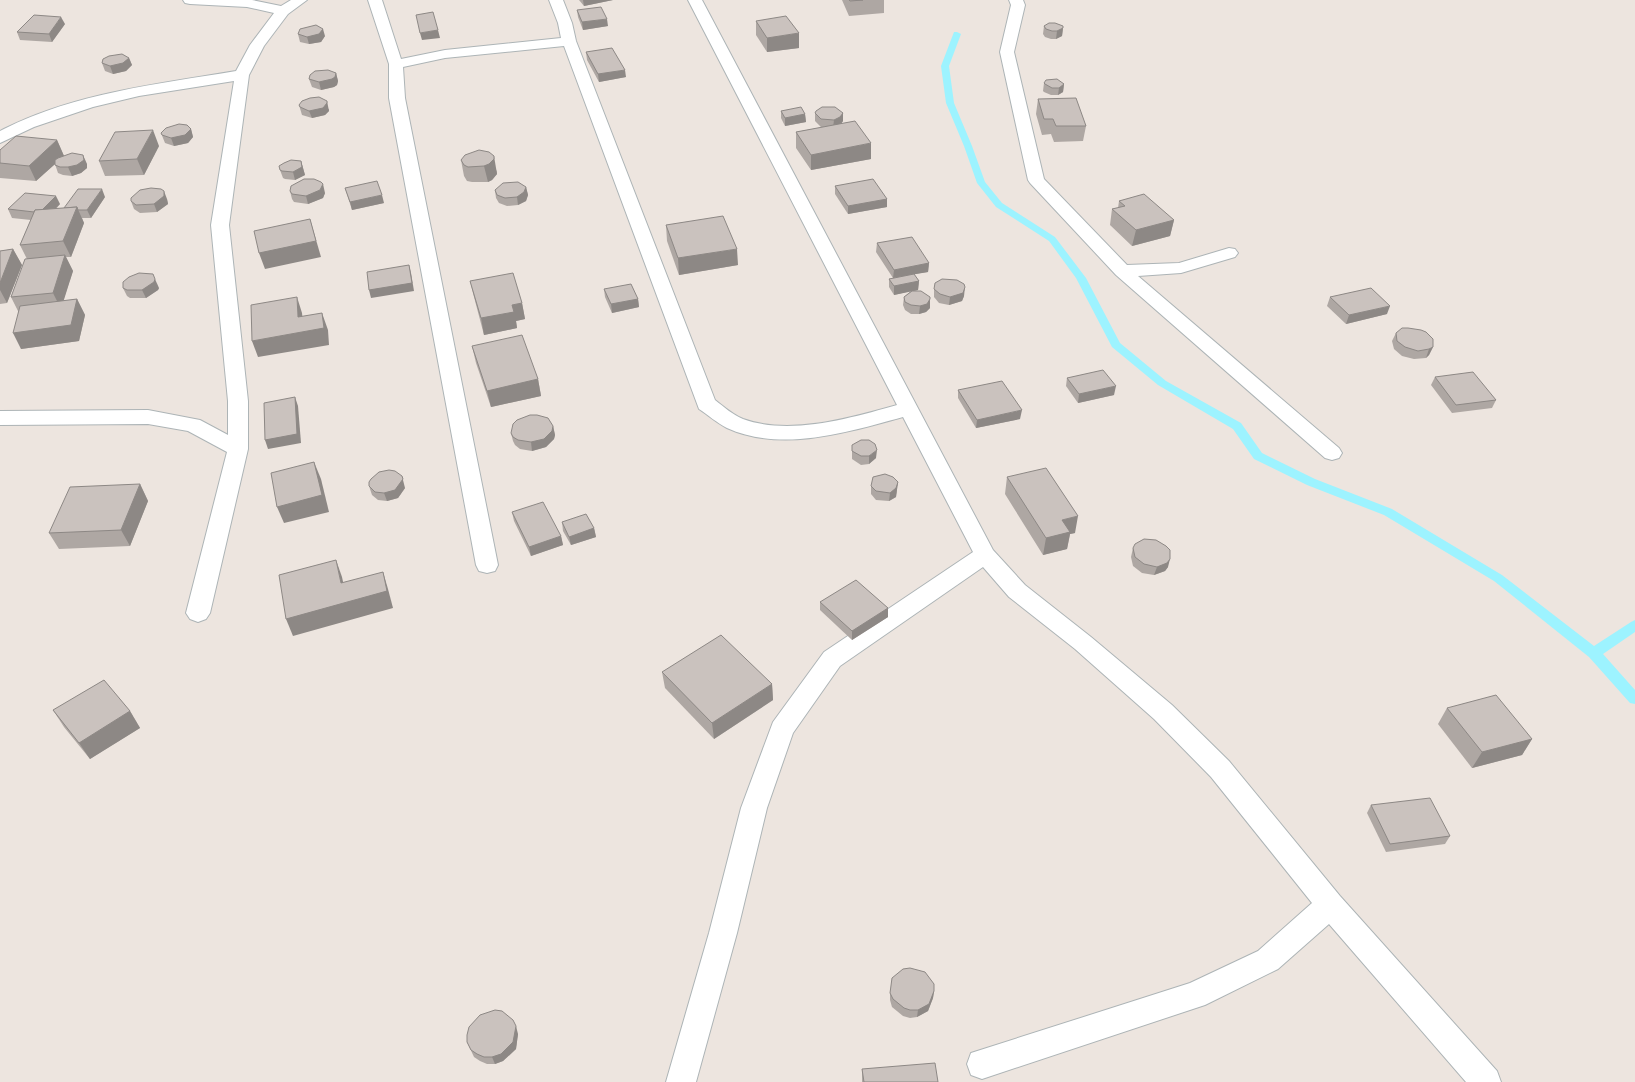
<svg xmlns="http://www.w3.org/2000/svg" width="1635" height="1082" viewBox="0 0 1635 1082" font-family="'Asap Condensed',sans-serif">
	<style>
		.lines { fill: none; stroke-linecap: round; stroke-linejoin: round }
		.stream { fill: #9df3ff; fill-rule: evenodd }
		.minor-casing { stroke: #adb4b6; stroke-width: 2 }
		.minor { fill: #fff; fill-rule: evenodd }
		.wall { fill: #aea7a3 }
		.shaded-wall { fill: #8d8885 }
		.building { fill: #cac2be; stroke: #8d8885 }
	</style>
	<rect width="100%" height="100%" fill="#ede5df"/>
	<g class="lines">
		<path class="stream" d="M954 32H957L961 34 949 66 954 103 972 146 985 182 1002 203 1055 237 1086 278 1120 343 1166 381 1241 423 1262 453 1315 479 1392 509 1502 575 1594 646 1631 622 1635 620V632L1603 654 1635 690V704L1630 703 1589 657 1494 581 1384 515 1307 485 1254 459 1233 429 1158 385 1112 347 1076 278 1049 241 996 207 977 183 964 146 946 103 941 66Z"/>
		<g class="minor-casing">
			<g id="minor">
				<path d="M183 0H252L281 6 291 0H307L288 14 264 46 249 75 229 225 248 401V449L210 613 206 619 198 622 190 619 186 613 227 452 188 431 148 424 0 425V411L148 410 200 420 228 435V401L211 225 234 81 139 96 93 107 34 127 0 143V131L4 129C75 93 158 84 236 71L250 45 274 13 247 7 190 4 185 3Z"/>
				<path d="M368 0H382L401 59 445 50 561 38 558 23 549 0H563L572 23 576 41 715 400C724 407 733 415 743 419 790 436 851 418 897 405L688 0H702L993 550 1025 585 1091 637 1172 705 1229 761 1340 896 1497 1071 1501 1082H1466L1329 924 1278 969 1205 1005 982 1079 971 1075 967 1064 971 1053 1190 983 1258 951 1312 903 1211 777 1154 719 1075 649 1009 597 983 567 840 666 793 733 767 808 737 933 696 1082H666L709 933 741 808 773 722 824 652 973 552 903 417C848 432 782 453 727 428 717 423 708 415 699 409L564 46 445 58 403 67 405 98 498 565 495 571 487 573 479 571 476 565 389 98V64Z"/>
				<path d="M1009 0H1023L1025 5 1014 52 1044 179 1127 265 1179 263 1229 248 1235 249 1238 253 1235 257 1181 273 1138 276 1339 448 1342 453 1339 458 1332 460 1325 458 1116 275 1030 183 1028 180 1000 52 1011 5Z"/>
			</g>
		</g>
		<use href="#minor" class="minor"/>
	</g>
	<g class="wall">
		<path d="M579 0H613L584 6Z"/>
		<path d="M842 0H884V13L849 16Z"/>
		<path d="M577 10 608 26 583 30 578 17Z"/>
		<path d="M756 21 799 48 767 52 756 35Z"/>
		<path d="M65 24 52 42 20 40 17 32Z"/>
		<path d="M1044 26 1063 28 1062 36 1056 39H1051L1045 37 1043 34Z"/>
		<path d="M298 34 325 36 321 42 309 44 300 42Z"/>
		<path d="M586 52 626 77 599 82 587 60Z"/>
		<path d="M129 58 132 65 126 71 113 74 105 71 102 63Z"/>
		<path d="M336 73 338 81 337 85 334 87 321 90 312 87 309 79Z"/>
		<path d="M1044 83 1064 84 1063 92 1058 95H1051L1044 92 1043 91Z"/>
		<path d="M1038 99 1086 126 1083 141 1054 142 1051 134 1042 135 1036 114Z"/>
		<path d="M299 105 329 109V111L325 115 312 118 302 115Z"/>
		<path d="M781 111 805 114 806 122 785 126 781 118Z"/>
		<path d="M815 113H843V121L841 124 871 159 811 170 796 148V132L823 127H821L815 121Z"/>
		<path d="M191 129 193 137 188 143 174 146 165 143 161 133Z"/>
		<path d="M57 140 64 156 87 164V168L81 173 72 176 63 175 58 173 55 164 36 181 0 178V150Z"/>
		<path d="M159 146 144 175 105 176 99 161Z"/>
		<path d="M489 152 497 172V174L492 180 488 182H472L467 181 464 176 461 160Z"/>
		<path d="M301 161 305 175 295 180 285 179 283 178 280 170Z"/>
		<path d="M835 186 887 199V207L848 214 835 194Z"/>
		<path d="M526 187 528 195 526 201 518 205 507 206 499 203 496 198 495 190Z"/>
		<path d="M345 188 384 203 352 210Z"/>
		<path d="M290 191 325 193 323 198 308 204 294 202 292 199Z"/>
		<path d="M105 197 91 218H82L84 223 71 257H66L73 271 63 301 77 299 85 315 79 341 21 349 18 311 11 297 27 259 20 245 31 220 12 218 8 209 60 204 56 209 64 208Z"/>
		<path d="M167 199 168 204 157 212 140 213 134 209 131 201Z"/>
		<path d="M1119 201 1174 220 1170 236 1132 246 1110 225 1112 209 1118 208Z"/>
		<path d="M666 225 738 265 679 275 667 241Z"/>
		<path d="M877 243 929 263 928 272 914 274 919 281 918 290 914 291 930 308 926 312 919 314H911L905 310 903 305 904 297 911 291 894 295 889 287V279L893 278 876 252Z"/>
		<path d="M13 249 22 265 7 303 0 304V251Z"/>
		<path d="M470 281 522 303 525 319 516 321 517 328 484 335 474 297Z"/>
		<path d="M123 288H159L158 290 146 298H130L127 296Z"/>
		<path d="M604 289 638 299 639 307 612 313 605 297Z"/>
		<path d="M934 289 964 296 962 301 949 305 939 303 934 297Z"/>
		<path d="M1330 297 1387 314 1346 324 1327 306Z"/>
		<path d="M1396 333 1433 347 1429 355 1426 358 1414 359 1402 356 1394 349 1392 341Z"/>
		<path d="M472 346 538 379 541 396 491 407 476 363Z"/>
		<path d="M1435 377 1496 400 1492 408 1452 413 1431 385Z"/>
		<path d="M1067 378 1114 395 1078 403 1066 386Z"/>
		<path d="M958 390 1020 419 976 428 958 398Z"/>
		<path d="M553 426 555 435 554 439 546 447 532 451 520 449 515 445 513 441 511 433Z"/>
		<path d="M852 445 876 458 869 464 861 465 852 459Z"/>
		<path d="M1007 477 1075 533 1070 534 1067 549 1043 555 1005 494Z"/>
		<path d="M898 482 896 497 889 501 876 500 871 494V486Z"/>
		<path d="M140 484 148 501 130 546 59 549 49 533Z"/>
		<path d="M369 486 405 488 398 498 387 501 378 500 372 495Z"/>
		<path d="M512 512 561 536 563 545 531 556 514 521Z"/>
		<path d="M562 522 594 528 596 537 571 545 563 531Z"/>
		<path d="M1133 548 1168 567 1165 571 1154 575 1142 573 1133 566 1131 557Z"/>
		<path d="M820 602 888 608V617L852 640 820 610Z"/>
		<path d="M662 672 772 684 773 700 714 739 665 688Z"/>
		<path d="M1447 708 1532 739 1522 755 1472 768 1438 724Z"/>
		<path d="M53 710 130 711 140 728 90 759 64 727Z"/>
		<path d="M1371 805 1450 836 1445 844 1386 852 1367 813Z"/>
		<path d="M934 991 933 998 928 1011 917 1017 910 1018 903 1016 892 1007 890 1000V993Z"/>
		<path d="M518 1034 516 1049 503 1061 495 1064H487L480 1061 474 1057 467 1042Z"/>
		<path d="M862 1069 938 1082H862Z"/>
	</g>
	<g class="shaded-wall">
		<path d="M583 0H613L584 6Z"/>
		<path d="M61 17 65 24 52 42 49 34Z"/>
		<path d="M607 19 608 26 583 30 582 22Z"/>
		<path d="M1063 28 1062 36 1056 39 1057 31Z"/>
		<path d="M323 29 325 36 321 42 309 44 307 37Z"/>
		<path d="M438 30 440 38 422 40 420 33Z"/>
		<path d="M799 33V48L767 52V38Z"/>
		<path d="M129 58 132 65 126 71 113 74 110 66Z"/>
		<path d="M625 70 626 77 599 82 598 74Z"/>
		<path d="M336 73 338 81 337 85 334 87 321 90 319 82Z"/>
		<path d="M1064 84 1063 92 1058 95 1059 88Z"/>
		<path d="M327 101 329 111 325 115 312 118 309 111Z"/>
		<path d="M843 113V121L840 125 833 128 834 120Z"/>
		<path d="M805 114 806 122 785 126V118Z"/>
		<path d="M191 129 193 137 188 143 174 146 171 138Z"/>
		<path d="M153 130 159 146 144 175 137 159Z"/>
		<path d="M57 140 64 156 36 181 29 166Z"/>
		<path d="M871 143V159L811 170V155Z"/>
		<path d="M83 155 87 164V168L81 173 72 176 68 167Z"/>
		<path d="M494 156 497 174 492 180 488 182 484 166Z"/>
		<path d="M301 161 305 175 295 180 293 172Z"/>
		<path d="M323 184 325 193 323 198 308 204 306 196Z"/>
		<path d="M526 187 528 195 526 201 518 205 517 197Z"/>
		<path d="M102 189 105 197 91 218 87 210Z"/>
		<path d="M164 191 167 199 168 204 157 212 154 204Z"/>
		<path d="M382 195 384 203 352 210 350 202Z"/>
		<path d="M56 196 60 204 43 221 39 213Z"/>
		<path d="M887 199V207L848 214V206Z"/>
		<path d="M77 207 84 223 71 257 63 241Z"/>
		<path d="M310 219 321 257 265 269 259 253Z"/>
		<path d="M1174 220 1170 236 1132 246 1136 230Z"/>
		<path d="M13 249 22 265 7 303 0 290V283Z"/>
		<path d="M737 249 738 265 679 275 678 258Z"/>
		<path d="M65 255 73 271 61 309 53 293Z"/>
		<path d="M929 263 928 272 893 278 894 270Z"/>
		<path d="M409 265 411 273 414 291 371 298 369 290Z"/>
		<path d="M155 279 159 288 158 290 146 298 142 290Z"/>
		<path d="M919 281 918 290 894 295V286Z"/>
		<path d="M965 287 964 296 962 301 949 305 950 297Z"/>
		<path d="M297 297 302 313 304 332 322 313 328 330 329 345 258 357 252 341 298 317Z"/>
		<path d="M77 299 85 315 79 341 21 349 13 333Z"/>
		<path d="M638 299 639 307 612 313 611 304Z"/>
		<path d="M930 299V308L926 312 919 314 920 306Z"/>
		<path d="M522 303 525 319 516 321 517 328 484 335 481 318 512 305Z"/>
		<path d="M1390 306 1387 314 1346 324 1349 315Z"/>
		<path d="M1433 347 1429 355 1426 358 1429 349Z"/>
		<path d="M538 379 541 396 491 407 487 391Z"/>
		<path d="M1116 386 1114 395 1078 403 1079 394Z"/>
		<path d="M295 397 298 406 301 443 268 449 265 440Z"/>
		<path d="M1022 410 1020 419 976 428 977 420Z"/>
		<path d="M553 426 555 435 554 439 546 447 532 451 531 442Z"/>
		<path d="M877 450 876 458 869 464V456Z"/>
		<path d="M314 462 321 479 329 512 284 523 277 507Z"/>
		<path d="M402 476 405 488 398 498 387 501 384 493Z"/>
		<path d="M898 482 896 497 889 501 890 493Z"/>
		<path d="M140 484 148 501 130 546 121 530Z"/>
		<path d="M1078 516 1075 533 1070 534 1067 549 1043 555 1046 538 1062 520Z"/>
		<path d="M594 528 596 537 571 545 569 537Z"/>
		<path d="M561 536 563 545 531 556 529 547Z"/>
		<path d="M1170 559 1168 567 1165 571 1154 575 1157 567Z"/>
		<path d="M336 560 342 577 347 600 341 583Z"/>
		<path d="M383 572 388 589 393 608 293 636 286 619Z"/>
		<path d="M888 608V617L852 640V631Z"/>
		<path d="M772 684 773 700 714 739 712 723Z"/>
		<path d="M130 711 140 728 90 759 79 743Z"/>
		<path d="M1532 739 1522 755 1472 768 1482 752Z"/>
		<path d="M934 991 933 998 928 1011 917 1017 918 1010Z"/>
		<path d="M516 1026 518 1034 516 1049 503 1061 495 1064 492 1057Z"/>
	</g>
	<g class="building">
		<path d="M849 0H863L850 1Z"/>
		<path d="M601 7 607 19 582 22 577 10Z"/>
		<path d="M433 12 438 30 420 33 416 15Z"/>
		<path d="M34 15 61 17 49 34 17 32Z"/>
		<path d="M786 16 799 33 767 38 756 21Z"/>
		<path d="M1049 23H1055L1063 26V28L1057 31H1052L1046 29 1044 26Z"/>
		<path d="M316 25 323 29 319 34 307 37 298 34 300 29Z"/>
		<path d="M612 48 625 70 598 74 586 52Z"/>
		<path d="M122 54 129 58 123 63 110 66 102 63 103 59 109 56Z"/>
		<path d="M328 70 336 73 335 77 332 79 319 82 309 79 310 75 315 71Z"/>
		<path d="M1057 79 1064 84 1059 88H1052L1045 84 1044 83 1046 80Z"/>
		<path d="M319 97 327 101V103L323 108 309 111 300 107 299 105 302 101 310 98Z"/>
		<path d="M1076 98 1086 126H1056L1053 119H1044L1038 99Z"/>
		<path d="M801 107 805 114 785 118 781 111Z"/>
		<path d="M822 107H835L843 113 840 117 834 120 821 119 815 113 816 111Z"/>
		<path d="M855 121 871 143 811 155 796 132Z"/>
		<path d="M179 124 187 125 191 129 185 135 171 138 162 135 161 133 166 128Z"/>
		<path d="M153 130 137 159 99 161 115 132Z"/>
		<path d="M16 136 57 140 29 166 0 163V150Z"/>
		<path d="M479 150 489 152 494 156V159L489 164 484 166 468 167 464 165 461 160 465 155Z"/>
		<path d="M72 153 83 155 84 160 77 165 68 167H60L55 165V160L58 158Z"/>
		<path d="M291 160 301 161 302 167 293 172 282 171 280 170 279 166 284 163Z"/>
		<path d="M304 179H314L321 182 323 184 320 190 306 196 292 194 290 191 291 186Z"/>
		<path d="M873 179 887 199 848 206 835 186Z"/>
		<path d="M377 181 382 195 350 202 345 188Z"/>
		<path d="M518 182 526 187 524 192 517 197 505 198 497 195 495 190 503 183Z"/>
		<path d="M151 188 161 189 164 191V196L154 204 136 205 131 201V198L140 190Z"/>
		<path d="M78 189H102L87 210H78L77 207 64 208Z"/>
		<path d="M25 193 56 196 42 210H35L34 212 8 209Z"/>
		<path d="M1144 194 1174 220 1136 230 1112 209 1125 206 1119 201Z"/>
		<path d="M77 207 63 241 20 245 35 210Z"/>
		<path d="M723 216 737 249 678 258 666 225Z"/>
		<path d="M310 219 316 241 259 253 254 231Z"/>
		<path d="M912 237 929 263 894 270 877 243Z"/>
		<path d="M13 249 0 283V251Z"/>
		<path d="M65 255 53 293 11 297 25 259Z"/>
		<path d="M409 265 412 283 369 290 367 272Z"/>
		<path d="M139 273 153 274 155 279 154 282 142 290H127L123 288V282L129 277Z"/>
		<path d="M513 273 522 303 512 305 514 312 481 318 470 281Z"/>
		<path d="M914 274 919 281 894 286 889 279Z"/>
		<path d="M942 279 957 280 964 284 965 287 963 293 950 297 940 294 934 289 935 283Z"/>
		<path d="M631 284 638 299 611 304 604 289Z"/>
		<path d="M1371 288 1390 306 1349 315 1330 297Z"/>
		<path d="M912 291H921L930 297V299L927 304 920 306 911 305 905 302 904 297Z"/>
		<path d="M297 297 298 317 322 313 324 328 252 341 251 305Z"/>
		<path d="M77 299 71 325 13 333 20 306Z"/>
		<path d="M1402 328H1408L1421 330 1426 332 1433 339V347L1429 349 1418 351 1405 347 1397 341 1396 333Z"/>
		<path d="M522 335 538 379 487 391 472 346Z"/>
		<path d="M1103 370 1116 386 1079 394 1067 378Z"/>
		<path d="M1473 372 1496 400 1456 405 1435 377Z"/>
		<path d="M1002 381 1022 410 977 420 958 390Z"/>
		<path d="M295 397 297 434 265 440 264 403Z"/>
		<path d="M530 415H537L548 418 553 426 552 431 544 439 531 442 518 440 513 437 511 433 513 424 517 420Z"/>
		<path d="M861 440H869L875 444 877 450 869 456H861L852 451V445Z"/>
		<path d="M314 462 322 495 277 507 271 473Z"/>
		<path d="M1046 468 1078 516 1062 520 1070 532 1046 538 1007 477Z"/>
		<path d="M389 470 395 471 402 476 403 479 395 490 384 493 375 492 369 486V482L371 479 379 472Z"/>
		<path d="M885 474 893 477 898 482 896 488 890 493 876 491 871 486 873 477Z"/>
		<path d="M140 484 121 530 49 533 70 487Z"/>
		<path d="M543 502 561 536 529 547 512 512Z"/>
		<path d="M586 514 594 528 569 537 562 522Z"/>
		<path d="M1144 539 1156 540 1166 546 1170 550V559L1167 563 1157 567 1144 564 1135 557 1133 548 1135 544Z"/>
		<path d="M336 560 341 583 383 572 387 591 286 619 279 575Z"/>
		<path d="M856 580 888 608 852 631 820 602Z"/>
		<path d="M721 635 772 684 712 723 662 672Z"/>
		<path d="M104 680 130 711 79 743 53 710Z"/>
		<path d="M1496 695 1532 739 1482 752 1447 708Z"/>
		<path d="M1430 798 1450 836 1390 844 1371 805Z"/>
		<path d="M910 968 925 972 934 984V991L929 1004 918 1010H910L904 1008 893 999 890 993 892 978 903 969Z"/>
		<path d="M495 1010 502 1011 513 1020 516 1026 513 1042 501 1054 492 1057H484L477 1054 471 1050 467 1042V1035L469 1027 480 1015Z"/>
		<path d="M935 1063 938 1082H864L862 1069Z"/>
	</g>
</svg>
